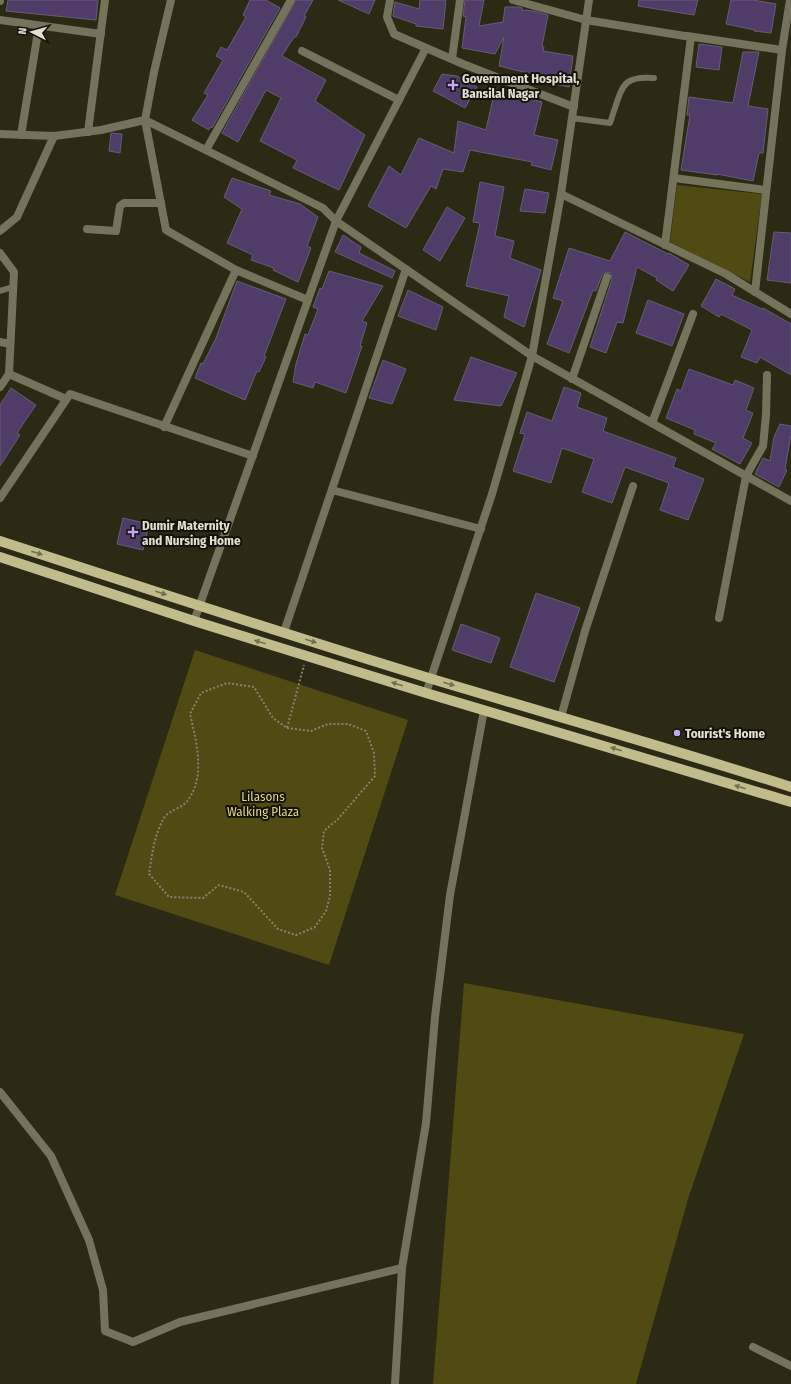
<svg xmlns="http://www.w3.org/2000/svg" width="791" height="1384" viewBox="0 0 791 1384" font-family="'Fira Sans Condensed',sans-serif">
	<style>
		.green { fill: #514a12 }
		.building { fill: #4f3c69; stroke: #665d73 }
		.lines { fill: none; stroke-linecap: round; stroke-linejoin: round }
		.path { stroke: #848270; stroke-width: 2; stroke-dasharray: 2 2; stroke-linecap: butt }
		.service { stroke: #75735b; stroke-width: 6 }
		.minor { stroke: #75735b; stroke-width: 8 }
		.primary { stroke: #c2bc8c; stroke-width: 10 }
		.oneway { fill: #737051 }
		.poi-dot { fill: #c5a7f1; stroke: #131209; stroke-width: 1.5 }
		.labels { text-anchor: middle; stroke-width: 4; stroke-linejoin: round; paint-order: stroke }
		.poi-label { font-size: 13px; font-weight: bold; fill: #e1dfd2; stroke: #131209; text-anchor: start }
		.park-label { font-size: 13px; fill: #dfd480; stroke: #131209 }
	</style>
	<rect width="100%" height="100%" fill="#2c2a14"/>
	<g class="green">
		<path d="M677 185 762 194 750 282 670 242Z"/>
		<path d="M195 650 408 720 329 965 115 895Z"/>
		<path d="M464 983 744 1034 688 1199 636 1384H433Z"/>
	</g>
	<g class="building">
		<path d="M8 0H98L96 20 6 11Z"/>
		<path d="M250 0H266L280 8 212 128 210 127 209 130 192 120 208 95 204 93 223 60 216 56 221 47 227 50 246 17 243 15Z"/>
		<path d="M296 0H313L304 16 306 17 296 37H294L282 56 326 80 315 101 365 135 339 190 293 168 297 160 260 141 281 98 266 90 238 142 222 133Z"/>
		<path d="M338 0H375L369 14Z"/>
		<path d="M420 0H446L443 29 416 26V24L393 16 395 2 419 9Z"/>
		<path d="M465 0H484L479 26 503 22 505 7H519L522 8V10L534 11 548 15 542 46 544 47 543 51 573 56 569 87 550 83 551 77 519 71 499 66 504 37 495 54 462 48 466 17 463 16Z"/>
		<path d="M639 0H698L694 15 638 6Z"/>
		<path d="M731 0H753L776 4 771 33 754 31 755 30 726 24Z"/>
		<path d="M699 44 722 47 719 70 696 67Z"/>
		<path d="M743 52H759L748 106 768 109 763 153H759L753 181 717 174V175L681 170 690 115H687L689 97 733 103Z"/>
		<path d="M442 74 457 76 477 87 465 108 433 91Z"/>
		<path d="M495 89 509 91V94L542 102 534 135 558 140 551 170 531 165 532 162 470 150 463 172 443 169 436 189 431 186 406 228 368 206 389 166 401 175 419 138 454 153 458 121 486 130Z"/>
		<path d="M111 133 122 134 120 153 109 151Z"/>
		<path d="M232 178 271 191 269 195 300 204 318 217 307 246 311 248 298 282 273 270 274 268 251 260 253 255 227 243 242 209 224 197Z"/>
		<path d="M480 182 504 187 495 236 514 241 510 258 541 270 524 327 504 317 509 296 466 286 480 223 473 222Z"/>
		<path d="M525 189 549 193 545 213 520 211Z"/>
		<path d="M447 207 465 218 440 261 423 250Z"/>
		<path d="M625 232 668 254 669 253 689 265 673 291 656 280 657 278 637 267 623 323 617 322 606 353 590 347 612 279 611 273 606 272 602 275 596 291 593 290 569 353 547 344 563 301 553 298 569 248 610 261Z"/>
		<path d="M774 232 791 233V283L767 280Z"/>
		<path d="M343 235 361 247 359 253 395 271 392 278 335 252Z"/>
		<path d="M329 271 383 286 362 321 367 323 360 346H362L346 393 315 382 313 388 293 382 296 364 305 334 308 335 318 309 313 307 320 288 322 289Z"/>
		<path d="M716 279 735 289 732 295 762 309 763 308 791 324V375L760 357 757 363 741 357 752 330 721 314 719 317 701 306Z"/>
		<path d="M237 281 286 299 264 356 266 357 259 372 257 371 245 400 195 378 201 363 203 364 216 338Z"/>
		<path d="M408 290 443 307 436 330 398 316Z"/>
		<path d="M648 300 684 314 672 346 636 333Z"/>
		<path d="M471 357 517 373 501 406 454 400Z"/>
		<path d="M383 360 406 369 392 404 369 398Z"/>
		<path d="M689 369 733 385 735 380 754 388 746 410 753 413 743 438 752 443 740 464 712 449 716 443 694 434 695 430 666 418 677 389 681 391Z"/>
		<path d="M564 387 581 393 577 407 607 418 603 431 676 458 673 467 704 479 688 520 660 510 669 483 625 467 612 503 582 492 594 459 562 448 551 483 513 471 525 434 520 433 527 412 552 421Z"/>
		<path d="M11 388 36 405 17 433 20 435 0 466V405Z"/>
		<path d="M780 424 791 426V435L785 469 787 470 779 487 755 474 763 458 770 461 774 437Z"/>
		<path d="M123 518 149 524 143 550 117 544Z"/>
		<path d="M536 593 580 608 554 682 510 667Z"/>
		<path d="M461 624 500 638 491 663 452 650Z"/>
	</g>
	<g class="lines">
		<path class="path" d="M287 728 311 731 328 724H348L366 731 374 753 375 776 338 819 324 831 322 848 330 870V896L326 911 315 927 296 935 278 929 244 892 219 885 203 898 169 897 149 874C152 855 154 835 164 818 169 810 183 808 188 800 206 776 196 740 190 714L201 693 227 683 254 687 273 718 287 728 304 665"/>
		<g class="service">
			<path d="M572 118 610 123C612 118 613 113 615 108 623 83 626 76 654 78"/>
			<path d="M0 291 13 287"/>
		</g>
		<g class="minor">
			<path d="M171 0 154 72 145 120 166 230 236 270 308 300"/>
			<path d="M390 0 387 17 394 34 463 64 574 107"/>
			<path d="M513 0 586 20 691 37 665 245"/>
			<path d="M0 1V0"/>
			<path d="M0 20 101 34"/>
			<path d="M687 36 782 50"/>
			<path d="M302 51 399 100"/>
			<path d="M452 59 460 0"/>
			<path d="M88 132 105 0"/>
			<path d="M0 134 54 136 101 130 145 120 323 208 336 221 532 356 791 501"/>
			<path d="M21 135 39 26"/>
			<path d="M206 150 291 0"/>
			<path d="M674 178 766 190"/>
			<path d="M561 194 726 274 791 314"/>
			<path d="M87 229 116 231 120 206 124 203H161"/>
			<path d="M0 231 17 217 54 136"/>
			<path d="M0 253 14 272 9 374 0 387"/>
			<path d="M755 292 782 50 790 0"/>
			<path d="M0 342 10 344"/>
			<path d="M9 374 66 399"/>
			<path d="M572 379 607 277"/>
			<path d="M652 423 693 314"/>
			<path d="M164 427 236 270"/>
			<path d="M332 490 481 529"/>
			<path d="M0 498 70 394 253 456"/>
			<path d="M719 618 746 476 763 446 766 415 767 375"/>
			<path d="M194 621 336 221 426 48"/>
			<path d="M284 632 406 269"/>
			<path d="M426 693 492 494 532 356 561 194 589 0"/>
			<path d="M561 717 585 631 633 486"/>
			<path d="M0 1092 51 1156 89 1240 103 1290 105 1331 133 1342 180 1322 402 1268"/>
			<path d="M753 1347 791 1366"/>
			<path d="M395 1384 402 1268 426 1123 435 1017 450 895 484 710"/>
		</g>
		<g class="primary">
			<path d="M0 541C144 588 287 635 432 679 552 715 672 749 791 787"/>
			<path d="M0 557 194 621 426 693 791 802"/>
		</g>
	</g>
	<defs><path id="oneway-solid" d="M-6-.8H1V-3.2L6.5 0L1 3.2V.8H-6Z"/></defs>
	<g class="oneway">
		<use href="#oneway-solid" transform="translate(37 553) rotate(18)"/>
		<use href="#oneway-solid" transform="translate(161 593) rotate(18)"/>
		<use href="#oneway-solid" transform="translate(311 641) rotate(17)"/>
		<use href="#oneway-solid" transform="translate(260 642) rotate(-163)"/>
		<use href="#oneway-solid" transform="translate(397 684) rotate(-163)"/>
		<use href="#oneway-solid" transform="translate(449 684) rotate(16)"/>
		<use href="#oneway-solid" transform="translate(616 749) rotate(-163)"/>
		<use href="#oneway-solid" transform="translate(740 787) rotate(-163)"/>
	</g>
	<g class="poi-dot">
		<path d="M451 79h4v4h4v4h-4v4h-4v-4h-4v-4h4z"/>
		<path d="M131 526h4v4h4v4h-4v4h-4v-4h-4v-4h4z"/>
		<circle cx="677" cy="733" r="4"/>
	</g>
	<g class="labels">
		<g class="poi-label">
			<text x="462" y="83">Government Hospital,<tspan x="462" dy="15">Bansilal Nagar</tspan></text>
			<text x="142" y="530">Dumir Maternity<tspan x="142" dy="15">and Nursing Home</tspan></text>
			<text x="685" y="738">Tourist's Home</text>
		</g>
		<g class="park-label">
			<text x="263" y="801">Lilasons<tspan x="263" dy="15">Walking Plaza</tspan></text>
		</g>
	</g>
	<g transform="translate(32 32) rotate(276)" stroke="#131209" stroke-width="3" paint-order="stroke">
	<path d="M0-3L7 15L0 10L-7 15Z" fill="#e1dfd2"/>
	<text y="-6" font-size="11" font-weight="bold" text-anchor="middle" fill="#e1dfd2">N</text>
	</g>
</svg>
